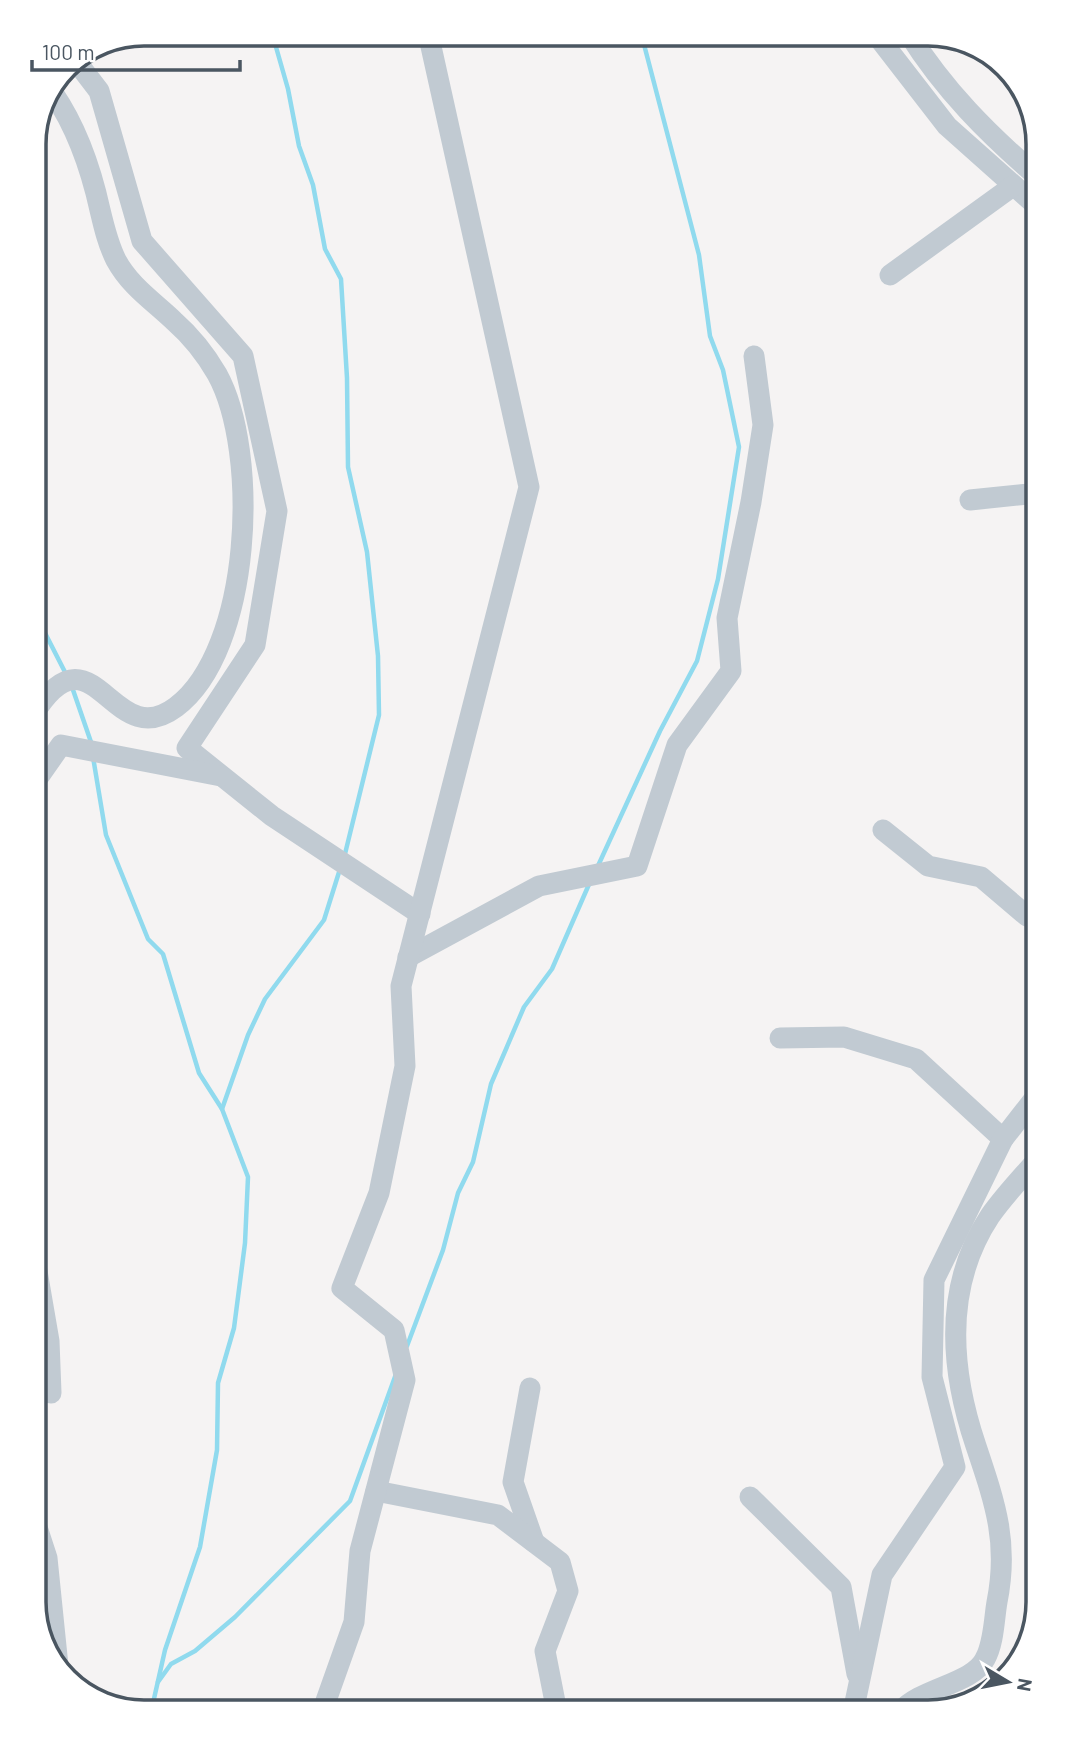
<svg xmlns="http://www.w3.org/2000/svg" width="1071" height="1745" viewBox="0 0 1071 1745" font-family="Barlow,sans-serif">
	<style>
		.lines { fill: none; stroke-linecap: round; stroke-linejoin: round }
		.stream { stroke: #90daee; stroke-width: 4.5 }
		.minor { stroke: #c1cad2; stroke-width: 21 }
		.rim { fill: none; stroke: #4a5661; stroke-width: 3.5 }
	</style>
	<rect width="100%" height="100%" fill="#f5f3f3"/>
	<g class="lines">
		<g class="stream">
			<path d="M272 33 288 89 299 146 313 185 325 249 341 279 347 378 348 467 367 552 378 656 379 715 344 858"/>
			<path d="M33 620 44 631 67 676"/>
			<path d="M72 687 92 745"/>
			<path d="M93 757 106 835 148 939 163 954 199 1073 222 1109 248 1177 245 1243 234 1328 218 1383 217 1450 200 1547 165 1650 151 1712"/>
			<path d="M597 868 660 731 697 661 718 579 739 447 723 370 710 336 699 255 641 33"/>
			<path d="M222 1109 248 1035 265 999 324 920 340 869"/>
			<path d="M407 1346 443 1250 458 1193 473 1162 491 1084 524 1007 552 969 590 882"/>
			<path d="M158 1682 171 1664 195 1651 235 1617 350 1501 396 1374"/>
		</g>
		<g class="minor">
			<path d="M875 33 947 126 1038 207"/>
			<path d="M909 34C944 90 988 134 1038 177"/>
			<path d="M76 61 99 91 142 241 243 356 277 511 255 645 187 748 272 816 420 914"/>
			<path d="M890 275 1013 186"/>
			<path d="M970 500 1028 494 1038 488"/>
			<path d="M33 715C94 618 111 756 176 707 252 650 260 452 217 374 206 355 191 336 174 321 153 301 130 286 116 260 108 244 104 227 100 210 91 169 77 128 53 93"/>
			<path d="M33 785 61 745 221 776"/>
			<path d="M883 830 928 866 981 877 1027 916 1038 919"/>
			<path d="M408 957 539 886 637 866 677 745 731 671 727 618 751 502 763 425 754 356"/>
			<path d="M780 1038 844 1037 916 1059 1003 1139"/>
			<path d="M33 1248 49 1341 51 1393"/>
			<path d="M530 1388 513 1482 534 1542"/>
			<path d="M376 1491 498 1515 560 1562 568 1591 545 1651 557 1712"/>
			<path d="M750 1497 841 1587 857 1674"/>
			<path d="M33 1515 47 1558 58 1666"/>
			<path d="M322 1712 354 1622 360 1551 405 1380 394 1330 342 1288 379 1193 405 1066 401 986 529 487 428 33"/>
			<path d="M853 1712 882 1575 955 1467 932 1377 934 1280 1003 1139 1038 1094"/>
			<path d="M900 1712C920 1688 973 1684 985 1659 994 1643 994 1619 997 1602 1009 1542 995 1503 976 1446 950 1369 943 1287 990 1216 1004 1196 1022 1177 1038 1159"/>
		</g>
	</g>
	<path d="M0 0H1071V1745H0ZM144 46H928A98 98 0 0 1 1026 144V1602A98 98 0 0 1 928 1700H144A98 98 0 0 1 46 1602V144A98 98 0 0 1 144 46Z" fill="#fff" fill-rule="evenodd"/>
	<path class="rim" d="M144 46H928A98 98 0 0 1 1026 144V1602A98 98 0 0 1 928 1700H144A98 98 0 0 1 46 1602V144A98 98 0 0 1 144 46Z"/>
	<g transform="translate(1008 1682) rotate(100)" stroke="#ffffff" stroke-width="5" paint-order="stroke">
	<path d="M0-5L12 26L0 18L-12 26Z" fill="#4a5661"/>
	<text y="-10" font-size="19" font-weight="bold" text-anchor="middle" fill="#4a5661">N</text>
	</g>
	<path d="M32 60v10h208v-10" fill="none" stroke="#4a5661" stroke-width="3.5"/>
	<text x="42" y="60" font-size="21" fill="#4a5661" stroke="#ffffff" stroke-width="5" paint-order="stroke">100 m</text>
</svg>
